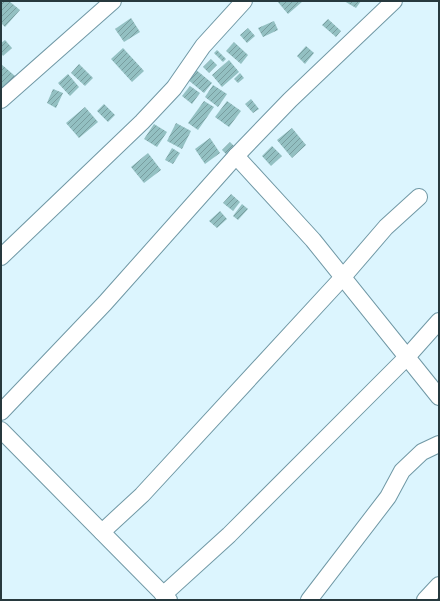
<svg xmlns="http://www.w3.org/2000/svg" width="440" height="601" viewBox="0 0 440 601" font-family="Rubik,sans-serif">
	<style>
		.building { fill: url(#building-hatch) }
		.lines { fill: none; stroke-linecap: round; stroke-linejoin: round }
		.minor-casing { stroke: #7098a5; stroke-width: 18 }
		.minor { stroke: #fff; stroke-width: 16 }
	</style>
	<defs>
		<pattern id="building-hatch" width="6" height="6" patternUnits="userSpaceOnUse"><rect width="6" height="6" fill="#93c0c2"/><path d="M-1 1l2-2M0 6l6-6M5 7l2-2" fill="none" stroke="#789d9f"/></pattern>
	</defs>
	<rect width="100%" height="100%" fill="#dcf5fe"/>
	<g class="building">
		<path d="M1 1H9L20 10 5 27 1 23Z"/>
		<path d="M277 1H303L288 14Z"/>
		<path d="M344 1H361L356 8Z"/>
		<path d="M131 18 140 32 124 42 115 29Z"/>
		<path d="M328 19 341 31 336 37 322 25Z"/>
		<path d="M274 21 278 30 263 37 258 28Z"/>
		<path d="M248 28 255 36 247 43 240 35Z"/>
		<path d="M5 40 12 48 3 56 1 53V43Z"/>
		<path d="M234 42 248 55 241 64 226 51Z"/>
		<path d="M306 46 314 53 305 64 297 56Z"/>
		<path d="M123 48 144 71 132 82 111 59Z"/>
		<path d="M217 50 226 59 223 62 214 53Z"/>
		<path d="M211 59 217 65 209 73 203 67Z"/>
		<path d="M229 60 239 72 222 87 212 75Z"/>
		<path d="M1 64 15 76 4 89 1 86Z"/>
		<path d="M79 64 93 78 85 86 71 73Z"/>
		<path d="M195 69 212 83 204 93 187 79Z"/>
		<path d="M240 73 244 78 238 83 234 79Z"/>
		<path d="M68 74 79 87 70 96 58 83Z"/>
		<path d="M213 85 227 94 218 107 205 97Z"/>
		<path d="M190 86 200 93 192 104 182 96Z"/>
		<path d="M53 89 63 93 56 108 47 103Z"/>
		<path d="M251 99 259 109 253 113 245 104Z"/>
		<path d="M204 101 214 107 198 130 188 123Z"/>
		<path d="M227 101 241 111 229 127 215 117Z"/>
		<path d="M104 104 115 115 108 122 97 111Z"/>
		<path d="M85 107 98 122 79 138 66 123Z"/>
		<path d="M176 123 191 131 182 149 167 141Z"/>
		<path d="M154 124 167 132 157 147 144 139Z"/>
		<path d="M292 128 306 145 292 158 277 140Z"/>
		<path d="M210 138 220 153 205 164 195 149Z"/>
		<path d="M230 142 235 147 227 155 222 150Z"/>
		<path d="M272 146 282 156 271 166 262 156Z"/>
		<path d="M172 148 180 153 173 164 165 160Z"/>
		<path d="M148 153 161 170 144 183 131 167Z"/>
		<path d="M231 194 240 202 233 211 223 203Z"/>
		<path d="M242 204 248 209 238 220 233 216Z"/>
		<path d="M220 211 227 219 217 228 209 221Z"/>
	</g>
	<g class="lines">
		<g class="minor-casing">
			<g id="minor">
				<path d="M1 100 113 1"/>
				<path d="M236 156 313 240 439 397"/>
				<path d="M1 257 142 122 174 88 203 46 244 1"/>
				<path d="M1 412 105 303 236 156 290 100 394 1"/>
				<path d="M1 430 169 600"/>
				<path d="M102 532 142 495 343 277 386 227 419 197"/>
				<path d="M163 595 229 535 407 357 439 321"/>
				<path d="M309 600 388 497 402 471 422 452 439 444"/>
				<path d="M425 600 439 585"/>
			</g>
		</g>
		<use href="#minor" class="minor"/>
	</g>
	<rect width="440" height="601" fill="none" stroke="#27393e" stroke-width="4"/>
</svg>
